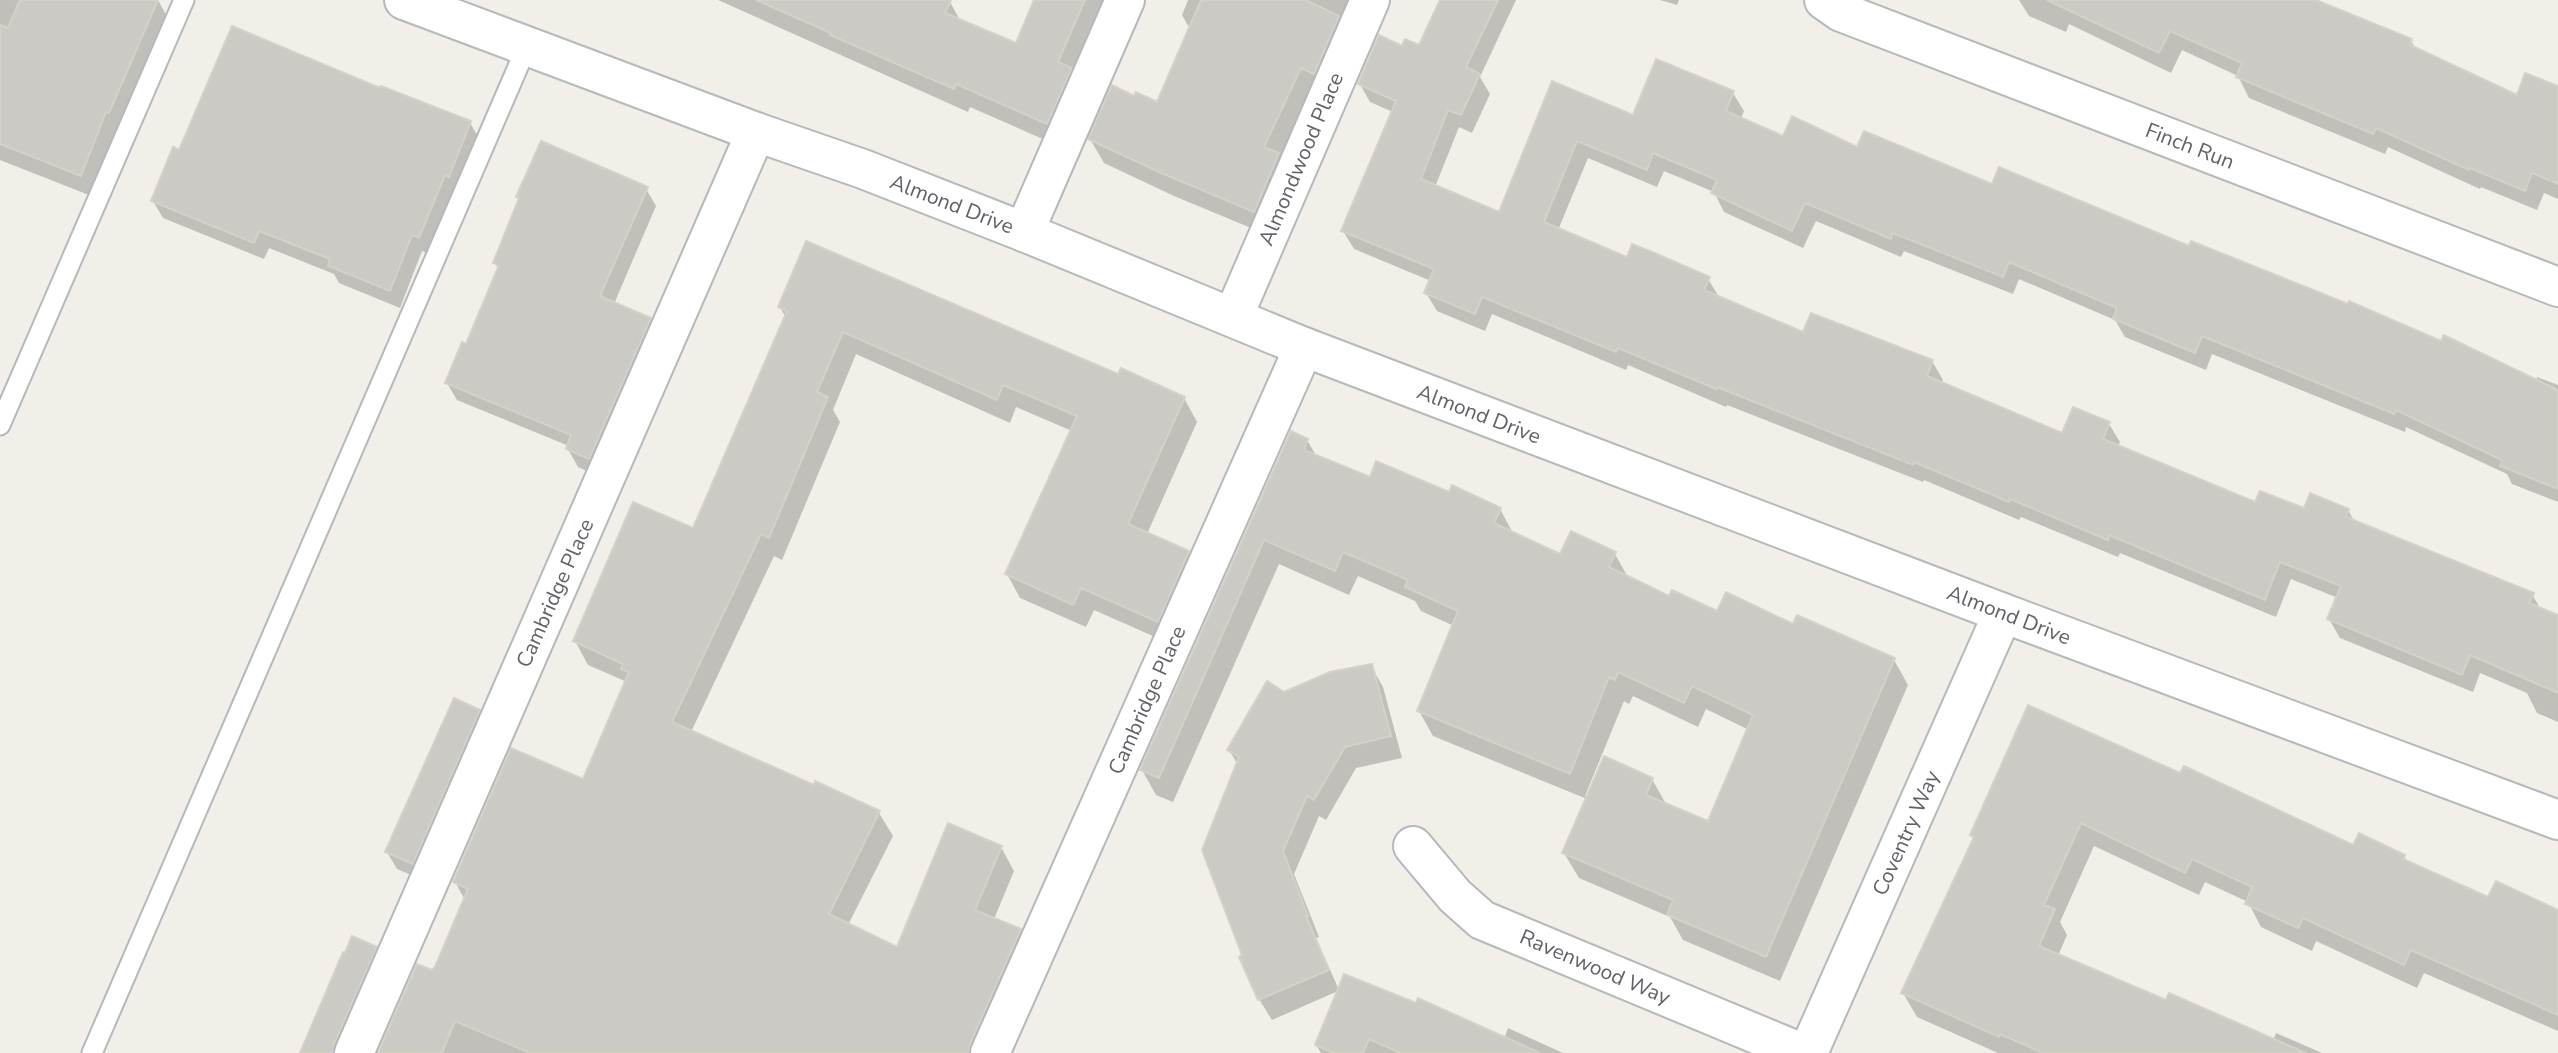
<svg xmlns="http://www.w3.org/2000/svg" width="2558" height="1053" viewBox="0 0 2558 1053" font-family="'Nunito Sans',sans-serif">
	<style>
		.shadow { fill: #0003; fill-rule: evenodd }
		.building { fill: #cccac5; stroke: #d6d1c6; stroke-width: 2 }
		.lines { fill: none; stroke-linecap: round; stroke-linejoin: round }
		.service-casing { stroke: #b5b8bc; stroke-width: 23 }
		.minor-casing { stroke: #b5b8bc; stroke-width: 42 }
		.service { stroke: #fff; stroke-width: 19 }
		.minor { stroke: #fff; stroke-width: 38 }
		.labels { text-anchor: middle; stroke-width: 7; stroke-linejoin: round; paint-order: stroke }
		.street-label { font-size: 21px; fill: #5f6368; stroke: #fff }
	</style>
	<rect width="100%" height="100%" fill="#f1efe8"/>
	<g class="shadow">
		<path d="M0 0H158L170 22 94 197 0 160Z"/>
		<path d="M718 0H946L950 2 961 22 1017 45 1037 0H1125L1061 147 970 107 968 112Z"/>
		<path d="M1188 0H1364L1268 235 1174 196 1104 163 1090 139 1135 98 1158 104 1190 29 1182 15Z"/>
		<path d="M1442 0H1516L1480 77 1490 94 1472 133 1459 127 1435 187 1500 214 1553 84 1634 117 1733 93 1744 111 1741 119 1784 138 1858 149 1993 186 2190 248 2536 381 2537 377 2558 385V502L2512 484 2507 474 2406 427 2405 432 2212 354 2206 370 2125 337 2115 320 2019 279 2013 294 1904 251 1901 257 1816 221 1803 248 1724 212 1714 192 1664 171 1657 187 1588 158 1558 230 1628 260 1708 279 1719 297 1804 334 1932 361 1943 380 1941 384 2063 436 2109 424 2120 442 2118 447 2256 504 2305 510H2348L2355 523 2532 594 2541 610 2558 617V722L2537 713 2527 693 2480 673 2473 692 2340 638 2329 619 2338 598 2291 579 2276 617 2120 553 2118 557 2021 517 2019 520 1924 480 1923 482 1727 405 1726 407 1628 365 1626 370 1492 314 1485 331 1437 311 1426 293 1431 281 1354 249 1343 231 1393 112 1370 102 1360 84 1403 48H1420Z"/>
		<path d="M1660 0H1679L1677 5Z"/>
		<path d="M2019 0H2310L2411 41 2416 49 2518 97 2558 88V199L2544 193 2537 210 2481 187 2480 189 2388 147 2385 154 2249 98 2238 76 2182 50 2171 73 2069 24 2066 32 2029 16Z"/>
		<path d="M381 90 470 123 480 140 429 254 422 251 400 308 339 283 334 274 269 248 264 259 163 218 153 201 180 152Z"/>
		<path d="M646 189 656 206 614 304 650 319 660 337 599 476 578 467 568 449 569 446 457 400 447 383 467 347 499 270 495 263 520 200 518 197Z"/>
		<path d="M780 307 1119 377 1184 398 1197 422 1147 534 1188 553 1202 576 1171 644 1094 610 1086 627 1020 598 1007 574 1072 431 1016 407 1010 423 856 354 833 410 840 422 782 560 774 556 691 732 815 787 879 813 893 836 848 925 898 949 1001 847 1014 871 994 919 1020 930 1034 954 989 1053H380L436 968 465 900 455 882 584 781 627 682 588 665 575 641 694 530 786 318Z"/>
		<path d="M1307 440 1317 457 1371 479 1450 494 1500 509 1514 535 1561 556 1615 554 1629 579 1670 598 1718 614 1794 626 1894 660 1908 685 1780 981 1683 940 1670 917 1579 878 1564 853 1587 799 1433 736 1419 711 1454 626 1421 611 1415 601 1358 576 1349 595 1279 564 1173 802 1156 795 1142 770ZM1633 696 1698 727 1706 709 1749 730 1709 823 1666 804 1652 779 1588 797 1585 796 1624 701 1629 704Z"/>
		<path d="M1371 666 1383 687 1402 758 1356 768 1326 820 1319 816 1294 874 1319 937 1316 938 1339 990 1504 1039 1508 1028 1563 1053H1321L1316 1045 1338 991 1272 1020 1259 999 1245 956 1238 765 1229 750 1284 694Z"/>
		<path d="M479 712 489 729 423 880 397 869 387 852Z"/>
		<path d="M2181 775 2354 848 2404 856 2408 863 2489 899 2558 912V1031L2424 973 2417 988 2316 941 2312 951 2261 927 2248 902 2205 882 2199 895 2094 846 2060 922 2067 935 2058 956 2167 1002 2273 1041 2276 1033 2322 1053H1998L1917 1017 1903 993 1974 839 1972 835Z"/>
		<path d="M375 948 389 971 353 1053H302Z"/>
	</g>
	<g class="building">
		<path d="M20 0H158L109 113 106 112 81 176 0 144V25L8 28Z"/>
		<path d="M756 0H951L945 13 1016 43 1034 0H1085L1058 62 1072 68 1047 124 956 84 954 89 830 35 831 33Z"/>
		<path d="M1201 0H1306L1339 16 1314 74 1301 68 1264 147 1279 153 1254 212 1159 172 1088 139 1112 85 1134 96 1136 92 1157 102Z"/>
		<path d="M1440 0H1498L1466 67 1480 74 1461 115 1448 110 1421 179 1499 212 1552 81 1633 115 1656 59 1734 91 1726 111 1783 136 1792 116 1857 147 1864 131 1992 184 1999 167 2189 246 2191 241 2348 304 2349 301 2441 341 2444 335 2558 390V489L2500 466 2502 460 2396 410 2394 414 2202 336 2195 353 2113 319 2117 308 2009 262 2003 277 1893 233 1891 239 1805 203 1792 231 1711 193 1717 180 1653 153 1647 170 1577 141 1544 222 1627 257 1632 244 1657 254 1710 277 1704 290 1803 332 1811 313 1933 360 1927 376 2062 433 2073 407 2110 422 2103 439 2255 502 2260 491 2304 508 2310 493 2349 509 2346 517 2534 593 2529 603 2558 615V693L2470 655 2462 675 2327 619 2341 586 2280 562 2265 600 2109 535 2108 540 2010 499 2009 502 1914 462 1913 465 1717 387 1716 389 1618 348 1616 352 1482 297 1475 314 1424 293 1434 269 1341 231 1396 101 1358 84 1379 35 1402 46 1405 39 1419 45Z"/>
		<path d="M2047 0H2316L2412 39 2410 45 2517 95 2525 73 2558 86V184L2532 173 2525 191 2470 168 2469 170 2376 128 2373 134 2236 77 2242 63 2170 31 2159 53Z"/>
		<path d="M232 26 380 88 381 86 471 121 449 177 445 175 419 238 412 235 390 291 328 266 330 259 259 231 254 243 151 201 173 147 179 150Z"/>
		<path d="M541 141 648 187 600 296 651 318 589 459 566 449 571 435 445 383 462 342 466 344 499 265 493 263 519 198 516 197Z"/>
		<path d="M806 241 1118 374 1121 368 1185 397 1128 524 1189 551 1158 622 1081 588 1073 605 1005 574 1077 416 1003 385 997 400 843 332 817 392 828 397 769 538 761 534 672 722 814 785 815 781 880 811 829 914 897 947 948 823 1002 846 975 910 1021 929 970 1044 969 1053H530L455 1021 442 1053H378L417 964 432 970 435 967 468 889 453 882 511 748 583 779 629 672 621 669 623 664 573 641 633 502 693 528 787 311 778 307Z"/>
		<path d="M1291 431 1308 439 1304 450 1370 477 1376 461 1449 492 1452 485 1501 508 1494 523 1560 554 1571 531 1616 552 1609 567 1669 596 1672 590 1717 611 1726 592 1793 624 1797 615 1895 658 1766 957 1667 915 1673 900 1562 853 1604 756 1653 778 1646 795 1708 821 1753 715 1692 686 1684 703 1618 672 1615 680 1609 677 1570 774 1417 711 1458 611 1405 587 1408 580 1343 552 1335 571 1264 540 1159 778 1140 770Z"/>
		<path d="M1372 664 1391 736 1345 747 1314 800 1307 796 1283 851 1308 916H1306L1329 970 1258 1000 1239 957 1242 955 1202 850 1239 757 1227 750 1267 681 1284 692 1330 672Z"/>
		<path d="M454 698 480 710 413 864 385 852Z"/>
		<path d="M2028 705 2180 773 2184 766 2353 845 2359 833 2405 855 2403 859 2488 897 2496 881 2558 910V1015L2411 950 2404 965 2303 918 2298 928 2245 904 2252 887 2192 859 2185 873 2081 823 2044 905 2055 909 2039 946 2166 1000 2169 993 2306 1053H2043L2000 1034 1999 1037 1901 993 1974 837 1970 835Z"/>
		<path d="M352 936 377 947 334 1044 333 1053H300L343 952 345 953Z"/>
		<path d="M1344 974 1416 1003 1418 998 1540 1053H1401L1369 1039 1363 1053H1334L1315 1045Z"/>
	</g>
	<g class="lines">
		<g class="service-casing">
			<g id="service">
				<path d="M0 425 184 0"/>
				<path d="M92 1053 527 46"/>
			</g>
		</g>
		<g class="minor-casing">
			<g id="minor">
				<path d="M404 0 756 132 863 169 1024 232 1304 347 2003 613 2558 820"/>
				<path d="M1824 0 1841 12 2558 287"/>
				<path d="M1024 232 1125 0"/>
				<path d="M1233 317 1370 0"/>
				<path d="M1413 846 1455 896 1482 920 1802 1053"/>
				<path d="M354 1053 756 132"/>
				<path d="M990 1053 1304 347"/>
				<path d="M1808 1053 2003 613"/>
			</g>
		</g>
		<use href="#service" class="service"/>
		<use href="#minor" class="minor"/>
	</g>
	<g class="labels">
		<g class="street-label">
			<text transform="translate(2190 146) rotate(21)" y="7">Finch Run</text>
			<text transform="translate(1301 159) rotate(-67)" y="7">Almondwood Place</text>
			<text transform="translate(952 204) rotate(21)" y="7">Almond Drive</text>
			<text transform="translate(1479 414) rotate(21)" y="7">Almond Drive</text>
			<text transform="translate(555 593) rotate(-66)" y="7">Cambridge Place</text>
			<text transform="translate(2009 615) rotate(21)" y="7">Almond Drive</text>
			<text transform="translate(1147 700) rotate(-66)" y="7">Cambridge Place</text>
			<text transform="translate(1906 833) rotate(-66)" y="7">Coventry Way</text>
			<text transform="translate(1595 967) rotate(23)" y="7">Ravenwood Way</text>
		</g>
	</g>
</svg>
